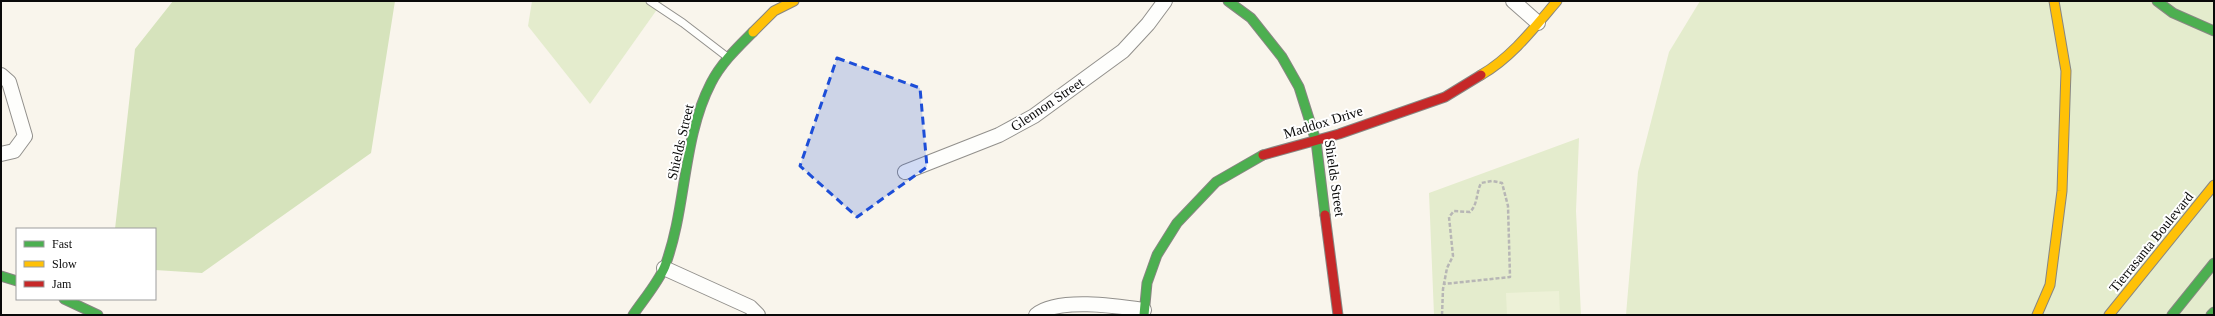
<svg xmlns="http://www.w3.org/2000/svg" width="2215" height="316" viewBox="0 0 2215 316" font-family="Georgia,serif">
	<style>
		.green { fill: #e4eccd }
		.forest { fill: #d6e3bc }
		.pitch { fill: #edf1d7 }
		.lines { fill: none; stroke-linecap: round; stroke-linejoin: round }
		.lane-casing { stroke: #92908c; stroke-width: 9 }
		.street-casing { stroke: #92908c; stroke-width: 16 }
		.fast-casing { stroke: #888682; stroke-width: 11 }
		.slow-casing { stroke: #888682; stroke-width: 11 }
		.jam-casing { stroke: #888682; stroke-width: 11 }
		.path { stroke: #b7b6b5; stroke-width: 2.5; stroke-dasharray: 4 2; stroke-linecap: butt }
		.lane { stroke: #fefefc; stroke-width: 7 }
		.street { stroke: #fefefc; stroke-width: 14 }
		.fast { stroke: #4caf50; stroke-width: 9 }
		.slow { stroke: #ffc107; stroke-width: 9 }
		.jam { stroke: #c62828; stroke-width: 9 }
		.marked { fill: #1d4ed8; fill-opacity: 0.2; stroke: #1d4ed8; stroke-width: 3; stroke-dasharray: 8 5; stroke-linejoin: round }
		.labels { text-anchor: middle; stroke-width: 4; stroke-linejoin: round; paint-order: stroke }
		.street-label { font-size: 14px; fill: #0a0a0a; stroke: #fff }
	</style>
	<rect width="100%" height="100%" fill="#f9f5ec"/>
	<g class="green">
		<path d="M532 1H663L590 104 528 26Z"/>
		<path d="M1700 1H2214V315H1626L1638 172 1669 52Z"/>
		<path d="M1579 138 1576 211 1581 315H1434L1429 193Z"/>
	</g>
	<path class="forest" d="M173 1H395L371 153 202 273 155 270V229H115L135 49Z"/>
	<path class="pitch" d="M1559 291 1560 315H1507L1506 293Z"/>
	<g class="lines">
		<g class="lane-casing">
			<path id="lane" d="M650 1 683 23 726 56"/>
		</g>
		<g class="street-casing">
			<g id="street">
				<path d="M1513 1 1538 23"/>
				<path d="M1 75 9 82 25 136 14 151 1 154"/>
				<path d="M905 172 999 135 1034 116 1123 51 1148 24 1165 1"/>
				<path d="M664 268 750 307 758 315"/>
				<path d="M1036 315C1057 297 1117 306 1144 310"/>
			</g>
		</g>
		<g class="fast-casing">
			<g id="fast">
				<path d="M1228 1 1251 18 1282 57 1299 87 1316 141 1325 215"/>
				<path d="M2157 1 2173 13 2214 31"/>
				<path d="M1 276 17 281"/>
				<path d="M64 299 98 315"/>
				<path d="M633 315C643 300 658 283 665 266 687 207 682 139 711 83 721 63 738 47 753 32"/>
				<path d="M1144 315 1147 283 1157 255 1177 223 1216 182 1263 155"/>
				<path d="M2172 315 2214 263"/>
				<path d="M2211 315 2214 312"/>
			</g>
		</g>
		<g class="slow-casing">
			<g id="slow">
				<path d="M753 32 774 11 794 1"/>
				<path d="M1481 75C1512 57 1534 28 1557 1"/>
				<path d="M2037 315 2050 285 2062 191 2066 71 2054 1"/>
				<path d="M2109 315 2214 185"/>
			</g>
		</g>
		<g class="jam-casing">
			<g id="jam">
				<path d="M1263 155 1339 134 1445 97 1481 75"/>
				<path d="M1325 215 1338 315"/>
			</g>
		</g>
		<path class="path" d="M1442 315 1443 289 1447 268 1453 256 1449 217 1454 211 1470 212C1478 204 1476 193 1481 183L1492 181 1502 183 1508 206 1510 277 1444 284"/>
		<use href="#lane" class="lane"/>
		<use href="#street" class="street"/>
		<use href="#fast" class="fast"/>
		<use href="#slow" class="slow"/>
		<use href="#jam" class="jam"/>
	</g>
	<path class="marked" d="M837 58 920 88 927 167 857 217 800 166Z"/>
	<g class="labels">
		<g class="street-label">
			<text transform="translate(1047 104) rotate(-34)" y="5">Glennon Street</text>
			<text transform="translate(1323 122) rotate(-17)" y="5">Maddox Drive</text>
			<text transform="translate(680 142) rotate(-77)" y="5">Shields Street</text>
			<text transform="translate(1335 178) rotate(82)" y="5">Shields Street</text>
			<text transform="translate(2151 242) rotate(-51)" y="5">Tierrasanta Boulevard</text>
		</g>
	</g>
	<rect width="2215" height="316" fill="none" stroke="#0a0a0a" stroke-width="4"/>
	<rect x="16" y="228" width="140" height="72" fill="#ffffff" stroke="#9d9d9d"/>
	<rect x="24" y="241" width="20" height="6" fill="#4caf50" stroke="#9d9d9d"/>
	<text x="52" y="248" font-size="12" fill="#0a0a0a">Fast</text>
	<rect x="24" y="261" width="20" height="6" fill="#ffc107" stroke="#9d9d9d"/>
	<text x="52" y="268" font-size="12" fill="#0a0a0a">Slow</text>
	<rect x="24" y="281" width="20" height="6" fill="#c62828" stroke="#9d9d9d"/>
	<text x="52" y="288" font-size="12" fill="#0a0a0a">Jam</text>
</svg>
